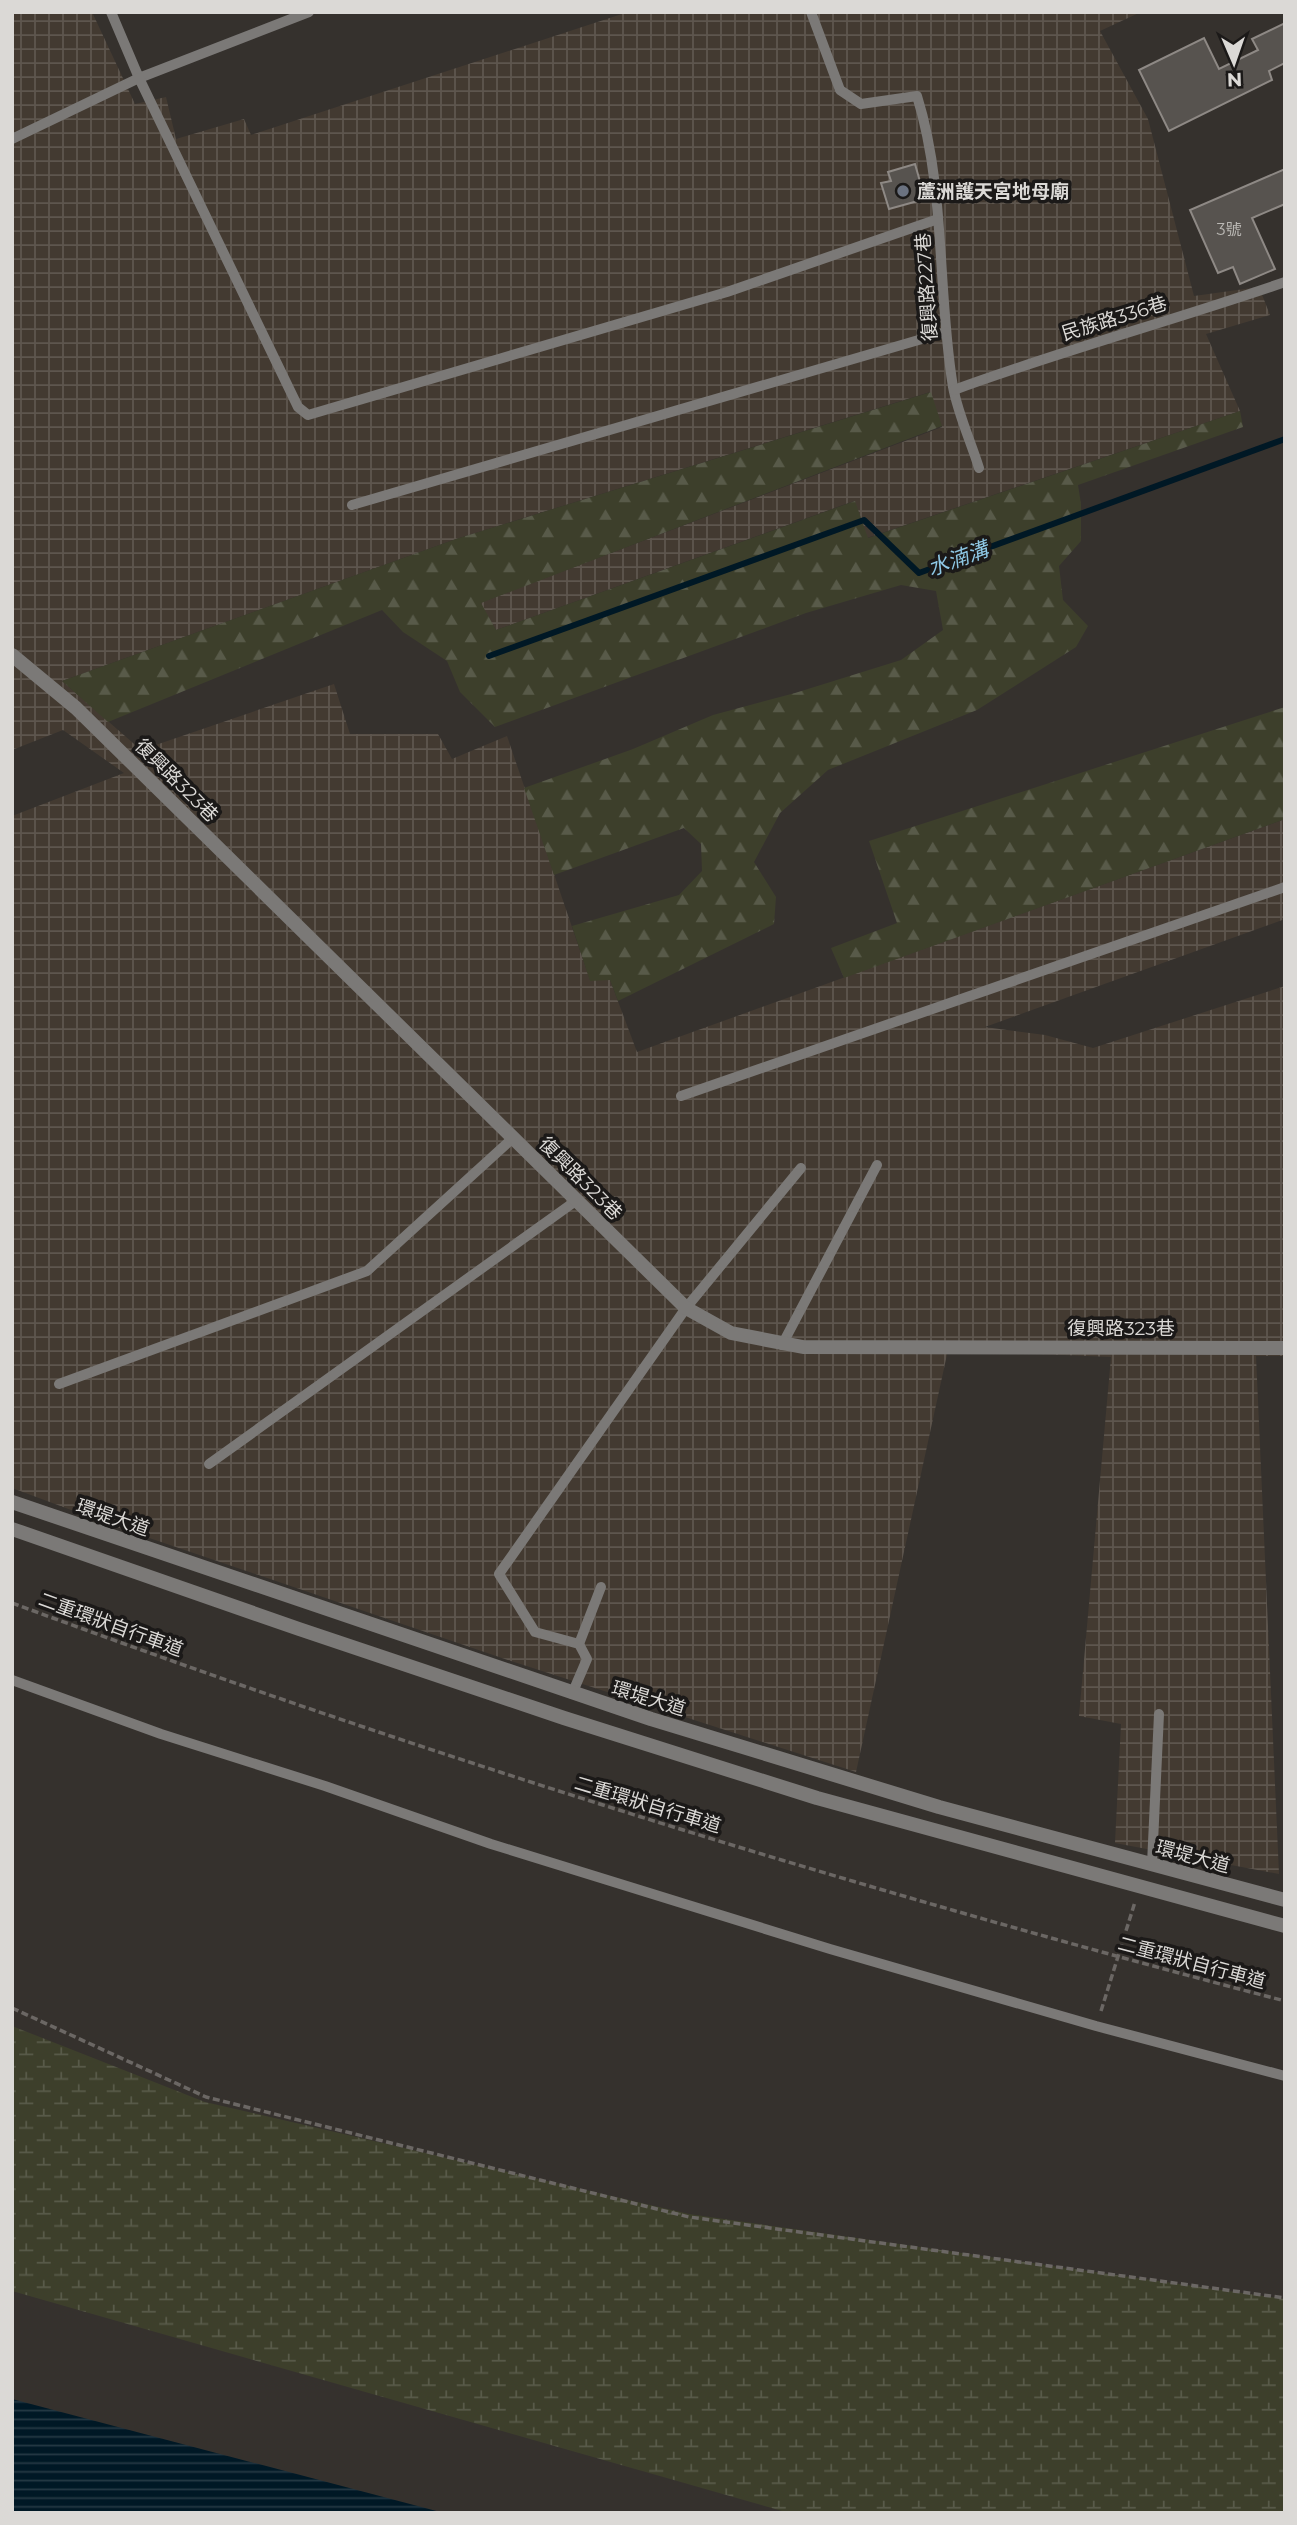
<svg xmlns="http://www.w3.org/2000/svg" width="1297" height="2525" viewBox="0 0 1297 2525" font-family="Montserrat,'Noto Sans TC',sans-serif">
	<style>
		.industrial { fill: url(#industrial-grid) }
		.forest { fill: url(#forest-firs) }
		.wetland { fill: url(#wetland-marsh) }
		.water { fill: url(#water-rules) }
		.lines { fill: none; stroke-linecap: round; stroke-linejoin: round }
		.stream { stroke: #001825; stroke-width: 6 }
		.building { fill: #57534f; stroke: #8e8985; stroke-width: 2 }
		.path { stroke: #6b6764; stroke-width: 3.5; stroke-dasharray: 7 3.5; stroke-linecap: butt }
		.service { stroke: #7b7977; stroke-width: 10 }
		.tertiary { stroke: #7b7977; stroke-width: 14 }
		.worship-dot { fill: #6b7280; stroke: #1b1918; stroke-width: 2.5 }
		.labels { text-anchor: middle; stroke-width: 7; stroke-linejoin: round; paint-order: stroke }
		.number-label { font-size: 16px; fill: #bab8b4 }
		.poi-label { font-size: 19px; font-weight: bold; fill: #dbd9d6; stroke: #1b1918; text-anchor: start }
		.street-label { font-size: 19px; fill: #dbd9d6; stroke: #1b1918 }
		.water-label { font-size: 21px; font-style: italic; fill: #8ec8e5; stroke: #1b1918 }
	</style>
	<defs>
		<pattern id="industrial-grid" width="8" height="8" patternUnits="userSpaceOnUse" patternTransform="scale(1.75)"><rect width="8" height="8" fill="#433a31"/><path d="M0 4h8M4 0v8" fill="none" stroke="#5e564e"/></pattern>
		<pattern id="forest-firs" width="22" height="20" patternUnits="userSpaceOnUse" patternTransform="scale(1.75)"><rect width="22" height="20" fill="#3d3f2b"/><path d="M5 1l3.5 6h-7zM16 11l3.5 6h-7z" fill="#585a49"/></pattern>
		<pattern id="wetland-marsh" width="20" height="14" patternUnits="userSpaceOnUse" patternTransform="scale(1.75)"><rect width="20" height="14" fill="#3d3f2b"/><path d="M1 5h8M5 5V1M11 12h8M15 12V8" fill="none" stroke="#585a49"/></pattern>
		<pattern id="water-rules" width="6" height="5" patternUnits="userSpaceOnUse" patternTransform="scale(1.75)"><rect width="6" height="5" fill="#001825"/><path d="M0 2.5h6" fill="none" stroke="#253944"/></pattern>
	</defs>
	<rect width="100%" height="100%" fill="#35312d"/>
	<path class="industrial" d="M12 12H92L135 104 166 97 176 139 244 119 251 135 628 12H1141L1100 31 1148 119 1194 296 1259 287 1270 315 1206 334 1240 411 867 538 854 501 496 630 480 603 942 427 930 392 456 539 62 681 141 750 334 684 350 734H438L452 759 507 736 590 980H610L637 1052 1285 819V919L985 1027 1045 1035 1093 1048 1285 986V1356H1256L1279 1874 1115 1843 1121 1724 1079 1716 1111 1357 948 1350 856 1772 511 1661 117 1527 12 1488V816L124 773 63 730 12 750Z"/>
	<g class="forest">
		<path d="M931 392 942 426 481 603 496 630 855 501 868 538 1240 411 1243 427 1078 485 1081 504V541L1059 566 1063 600 1088 626 1076 647 977 710 828 770 780 813 754 862 776 897 774 924 618 1001 610 980 590 981 572 926 679 895 702 871 701 844 684 828 554 875 524 788 633 749 713 715 795 693 901 660 943 630 936 591 901 585 806 613 495 727 460 692 447 661 403 632 382 610 108 722 62 681 456 539Z"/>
		<path d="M1285 707V819L844 978 831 948 897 923 869 841Z"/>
	</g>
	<path class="wetland" d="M12 2026 205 2102 689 2214 1285 2299V2513H789L12 2291Z"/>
	<path class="water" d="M12 2399 444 2513H12Z"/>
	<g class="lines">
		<path class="stream" d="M489 656 864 520 919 573 1285 439"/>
	</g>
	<g class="building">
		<path d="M1285 23V63L1269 71 1272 80 1169 131 1139 70 1204 38 1219 69 1258 50 1252 39Z"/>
		<path d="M915 164 925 199 889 209 881 183 891 181 888 172Z"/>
		<path d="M1285 169V204L1252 218 1275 269 1240 284 1233 267 1218 273 1190 210Z"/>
	</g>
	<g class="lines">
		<g class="path">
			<path d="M12 1603C429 1757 855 1889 1285 2001"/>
			<path d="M12 2008 206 2097 689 2217 1285 2298"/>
			<path d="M1101 2011 1135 1902"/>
		</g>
		<g class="service">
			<path d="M111 12 139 78 309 12"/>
			<path d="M811 12 840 90 861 104 917 96C946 189 937 291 953 387 958 414 971 442 979 468"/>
			<path d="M12 139 139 78 298 407 308 415 727 292 938 219"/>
			<path d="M954 390C1063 350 1175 320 1285 282"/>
			<path d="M352 505 946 332"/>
			<path d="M681 1096 1285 887"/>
			<path d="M782 1345 877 1165"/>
			<path d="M59 1384 367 1271 513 1138"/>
			<path d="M209 1464 577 1200"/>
			<path d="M579 1644 601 1587"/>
			<path d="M12 1680 161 1734 325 1786 491 1844 830 1949 1096 2026 1285 2076"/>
			<path d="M572 1694 587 1659 579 1644 535 1632 499 1574 686 1308 801 1168"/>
			<path d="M1152 1864 1159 1714"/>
		</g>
		<g class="tertiary">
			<path d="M12 655 76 708 686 1308 731 1333 803 1347 1285 1348"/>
			<path d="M12 1502 651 1719 939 1807 1285 1900"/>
			<path d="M12 1529 299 1629 564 1718 817 1798 1285 1926"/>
		</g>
	</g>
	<circle class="worship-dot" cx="903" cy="191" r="7"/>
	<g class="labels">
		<g class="number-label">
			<text x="1229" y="235">3號</text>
		</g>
		<g class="poi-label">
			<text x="917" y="198">蘆洲護天宮地母廟</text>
		</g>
		<g class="street-label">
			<text transform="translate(926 287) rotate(-94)" y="7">復興路227巷</text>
			<text transform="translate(1114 318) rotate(-17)" y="7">民族路336巷</text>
			<text transform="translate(177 780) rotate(45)" y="7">復興路323巷</text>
			<text transform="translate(581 1178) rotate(45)" y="7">復興路323巷</text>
			<text x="1121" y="1335">復興路323巷</text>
			<text transform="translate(113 1517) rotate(19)" y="7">環堤大道</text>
			<text transform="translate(111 1624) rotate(20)" y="7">二重環狀自行車道</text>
			<text transform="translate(649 1698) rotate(17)" y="7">環堤大道</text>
			<text transform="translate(648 1804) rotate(17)" y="7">二重環狀自行車道</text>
			<text transform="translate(1193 1856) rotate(15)" y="7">環堤大道</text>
			<text transform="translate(1192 1962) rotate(15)" y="7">二重環狀自行車道</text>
		</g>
		<g class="water-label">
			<text transform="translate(958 559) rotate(-20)" y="7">水湳溝</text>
		</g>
	</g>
	<rect width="1297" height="2525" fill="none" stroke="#dbd9d6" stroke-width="28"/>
	<g transform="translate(1234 63) rotate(178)" stroke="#1b1918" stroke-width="5" paint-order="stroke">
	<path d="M0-5L12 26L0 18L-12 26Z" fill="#dbd9d6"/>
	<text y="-10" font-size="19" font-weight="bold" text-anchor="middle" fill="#dbd9d6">N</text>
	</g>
</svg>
